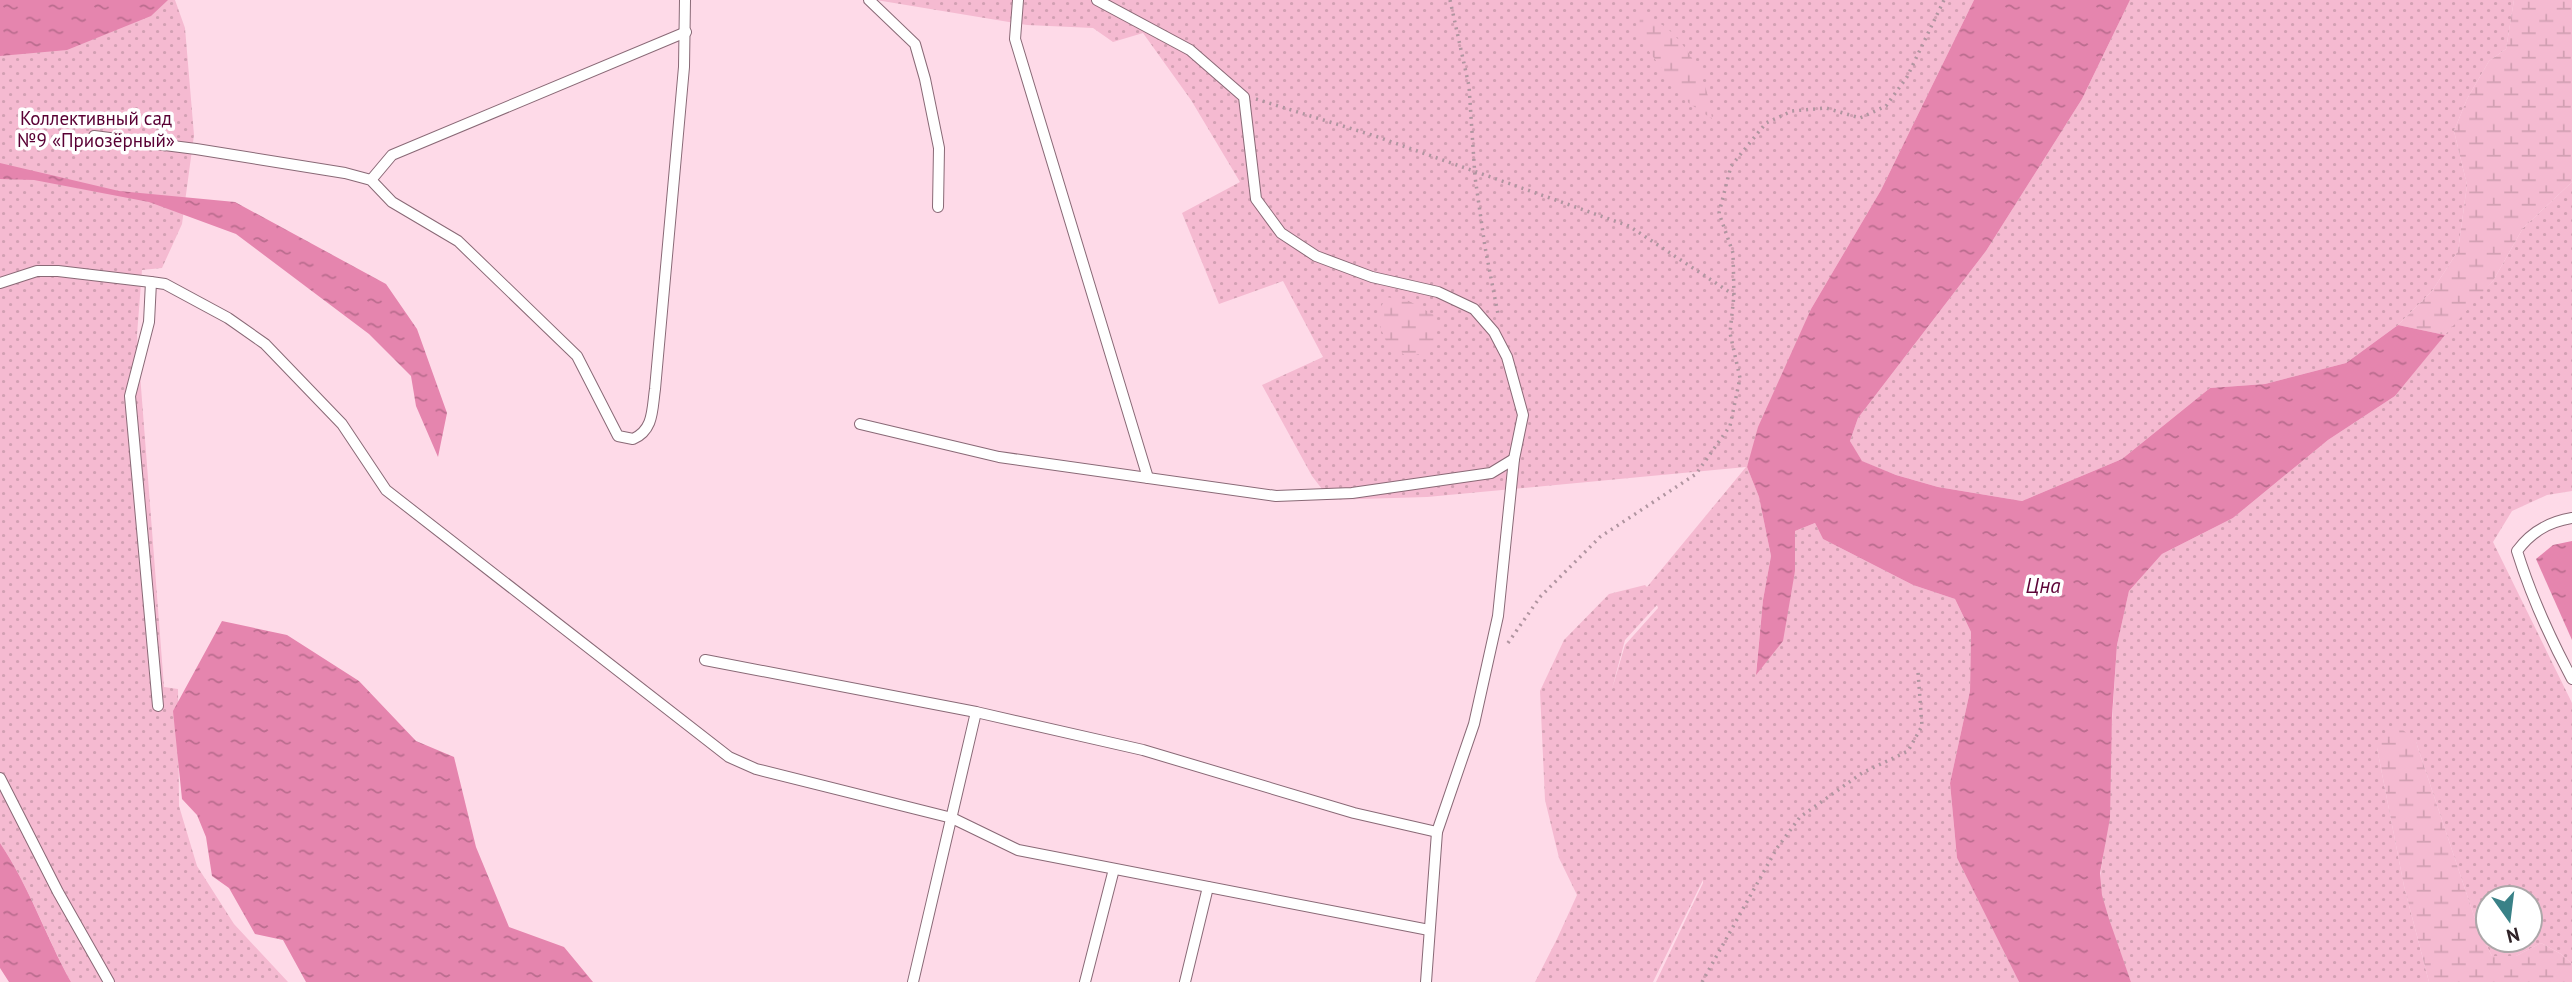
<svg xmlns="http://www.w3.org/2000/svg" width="2572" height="982" viewBox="0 0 2572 982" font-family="'PT Sans',sans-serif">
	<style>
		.grass { fill: url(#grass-dots); fill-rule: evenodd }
		.wetland { fill: url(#wetland-marsh) }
		.water { fill: url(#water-ripples) }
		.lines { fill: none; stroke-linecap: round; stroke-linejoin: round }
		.lane-casing { stroke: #896976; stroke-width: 12 }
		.path { stroke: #b095a0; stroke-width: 3.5; stroke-dasharray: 2 5; stroke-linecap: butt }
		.lane { stroke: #fff; stroke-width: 10 }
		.labels { text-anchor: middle; stroke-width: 7; stroke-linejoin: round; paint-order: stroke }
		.park-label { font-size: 19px; fill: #590034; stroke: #fff }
		.water-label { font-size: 21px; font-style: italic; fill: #5d0437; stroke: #fff }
	</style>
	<defs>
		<pattern id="grass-dots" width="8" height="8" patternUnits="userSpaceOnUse" patternTransform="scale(1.75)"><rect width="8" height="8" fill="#f5bad1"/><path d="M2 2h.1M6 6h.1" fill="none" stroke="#d2a0b3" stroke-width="1.8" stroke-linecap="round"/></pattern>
		<pattern id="wetland-marsh" width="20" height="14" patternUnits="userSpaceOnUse" patternTransform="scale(1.75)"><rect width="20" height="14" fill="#f5bad1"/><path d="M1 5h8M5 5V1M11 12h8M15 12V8" fill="none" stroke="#d2a0b3"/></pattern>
		<pattern id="water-ripples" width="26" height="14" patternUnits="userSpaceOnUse" patternTransform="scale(1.75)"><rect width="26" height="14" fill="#e585ae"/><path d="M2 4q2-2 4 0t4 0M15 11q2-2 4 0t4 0" fill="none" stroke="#ba6c8e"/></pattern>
	</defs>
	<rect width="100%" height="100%" fill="#fedae8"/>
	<g class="grass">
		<path d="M0 0H175L185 28 194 135 182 224 162 268 142 270 137 335 164 687 178 689 179 806 197 866 234 924 288 982H71C46 936 29 886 0 843Z"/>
		<path d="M876 0H1974L1881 190 1811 309 1747 467 1759 497 1771 556 1763 600 1756 673 1795 571V531L1815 523 1823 539 1913 585 1955 599 1971 632 1970 691 1950 783 1957 858 2019 982H1656L1703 883V880L1653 982H1535L1557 939 1577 895 1559 858 1545 800 1540 691 1564 640 1609 594 1645 585 1647 587 1746 467 1427 497 1326 500 1325 493 1312 476 1262 385 1323 357 1283 281 1219 304 1182 213 1240 182 1191 100 1143 33 1113 42 1093 28 1027 25ZM1657 605 1658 608 1625 645 1612 689 1625 640Z"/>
		<path d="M2130 0H2514L2506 49 2489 61 2467 99 2454 131 2467 185 2458 251 2432 291 2398 325 2346 363 2265 384 2210 388 2122 459 2022 501 1938 487 1896 475 1861 461 1850 441 1858 418 1986 251 2082 99Z"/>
		<path d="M2572 182V491L2547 495 2512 511 2493 542 2572 703V964L2561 954 2541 943 2516 956H2492L2479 931 2416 742 2377 748 2404 886 2429 982H2131C2118 945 2092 899 2103 859L2117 645 2129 591 2162 554 2233 518 2328 440 2395 396 2465 310 2493 281 2523 228ZM2488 898H2530V940H2488Z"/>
	</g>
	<g class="wetland">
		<path d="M2514 0H2572V182L2523 228 2493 281 2445 335 2398 325 2432 291 2458 251 2467 185 2454 131 2467 99 2489 61 2506 49Z"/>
		<path d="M1640 12C1649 18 1661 23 1669 30 1694 53 1709 86 1712 119L1686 101 1639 38Z"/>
		<path d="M1386 297 1409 301 1434 315 1436 350 1407 357 1386 341 1376 317Z"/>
		<path d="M2402 729 2416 742 2479 931 2492 956H2516L2541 943 2561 954 2572 964V982H2429L2404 886 2377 748 2388 730Z"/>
	</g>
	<g class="water">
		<path d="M0 0H168L151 16 67 50 0 56Z"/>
		<path d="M1974 0H2130L2082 99 1986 251 1858 418 1850 441 1862 461 1896 475 1938 487 2022 501 2122 459 2210 388 2265 384 2346 363 2398 325 2445 335 2395 396 2328 440 2233 518 2162 554 2129 591 2117 645 2112 716 2110 818 2100 873 2102 895 2109 919 2131 982H2019L1957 858 1950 783 1970 691 1971 632 1955 599 1913 585 1823 539 1815 523 1795 531V571L1783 641 1756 675 1763 600 1771 556 1759 497 1747 467 1758 427 1811 309 1881 190Z"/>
		<path d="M0 163 119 191 235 202 386 284 417 329 447 413 438 457 416 406 411 376 369 334 236 234 149 202 34 180 0 179Z"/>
		<path d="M2572 541V640L2536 559 2553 545Z"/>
		<path d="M222 621 287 635 359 681 416 741 454 757 476 847 509 927 564 947 593 982H306L283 940 255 934 229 888 212 876 206 837 197 815 182 799 173 711Z"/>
		<path d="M0 843C29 886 46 937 71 982H9L0 968Z"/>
	</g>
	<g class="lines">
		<g class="lane-casing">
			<g id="lane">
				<path d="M869 0 915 44 925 79 939 148 938 207"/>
				<path d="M1018 0 1015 39 1148 478"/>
				<path d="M1097 0 1190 50 1244 97 1256 199 1281 233 1316 256 1372 277 1438 292 1474 309 1494 332 1507 357 1523 415 1514 459 1498 616 1474 724 1437 832 1426 982"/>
				<path d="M94 136 196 149 345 173 371 180 392 202 458 241 577 356 618 436 633 439C654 430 652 409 655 389L684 67 685 0"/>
				<path d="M371 180 392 155 686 32"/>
				<path d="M151 282 149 322 130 396 158 706"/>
				<path d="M0 283 37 271H58L151 282 165 284 228 318 265 344 342 424 386 490 729 757 756 769 952 818 1018 850 1429 930"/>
				<path d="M860 424 999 457 1276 496 1352 493 1491 473 1514 459"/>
				<path d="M2572 518C2548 522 2531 532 2517 551 2531 596 2550 638 2572 679"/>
				<path d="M705 660 976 712 1143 750 1354 813 1437 832"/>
				<path d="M0 778 58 892 109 982"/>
				<path d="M913 982 976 712"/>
				<path d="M1085 982 1114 869"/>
				<path d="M1185 982 1208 887"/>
			</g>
		</g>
		<g class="path">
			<path d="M1450 0 1469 86 1475 177 1485 247 1498 314"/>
			<path d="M1256 99 1375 136 1629 226 1734 295"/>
			<path d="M1508 643 1540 597 1600 537 1696 474 1730 426 1740 378 1730 333 1734 295 1733 253 1719 213 1731 166 1766 123 1792 111 1826 108 1860 118 1886 106 1907 77 1944 0"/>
			<path d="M1702 982 1777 848 1800 817 1862 773 1908 751 1922 726 1918 672"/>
		</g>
		<use href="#lane" class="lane"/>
	</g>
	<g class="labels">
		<g class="park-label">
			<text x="96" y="125">Коллективный сад<tspan x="96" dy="22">№9 «Приозёрный»</tspan></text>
		</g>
		<g class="water-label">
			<text x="2043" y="593">Цна</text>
		</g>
	</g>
	<g transform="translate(2509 919) rotate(166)"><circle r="33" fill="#ffffff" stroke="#aca7a9" stroke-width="2"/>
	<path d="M0-5L12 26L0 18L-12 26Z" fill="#398187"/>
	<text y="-10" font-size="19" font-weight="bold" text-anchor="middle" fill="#2f2227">N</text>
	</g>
</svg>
